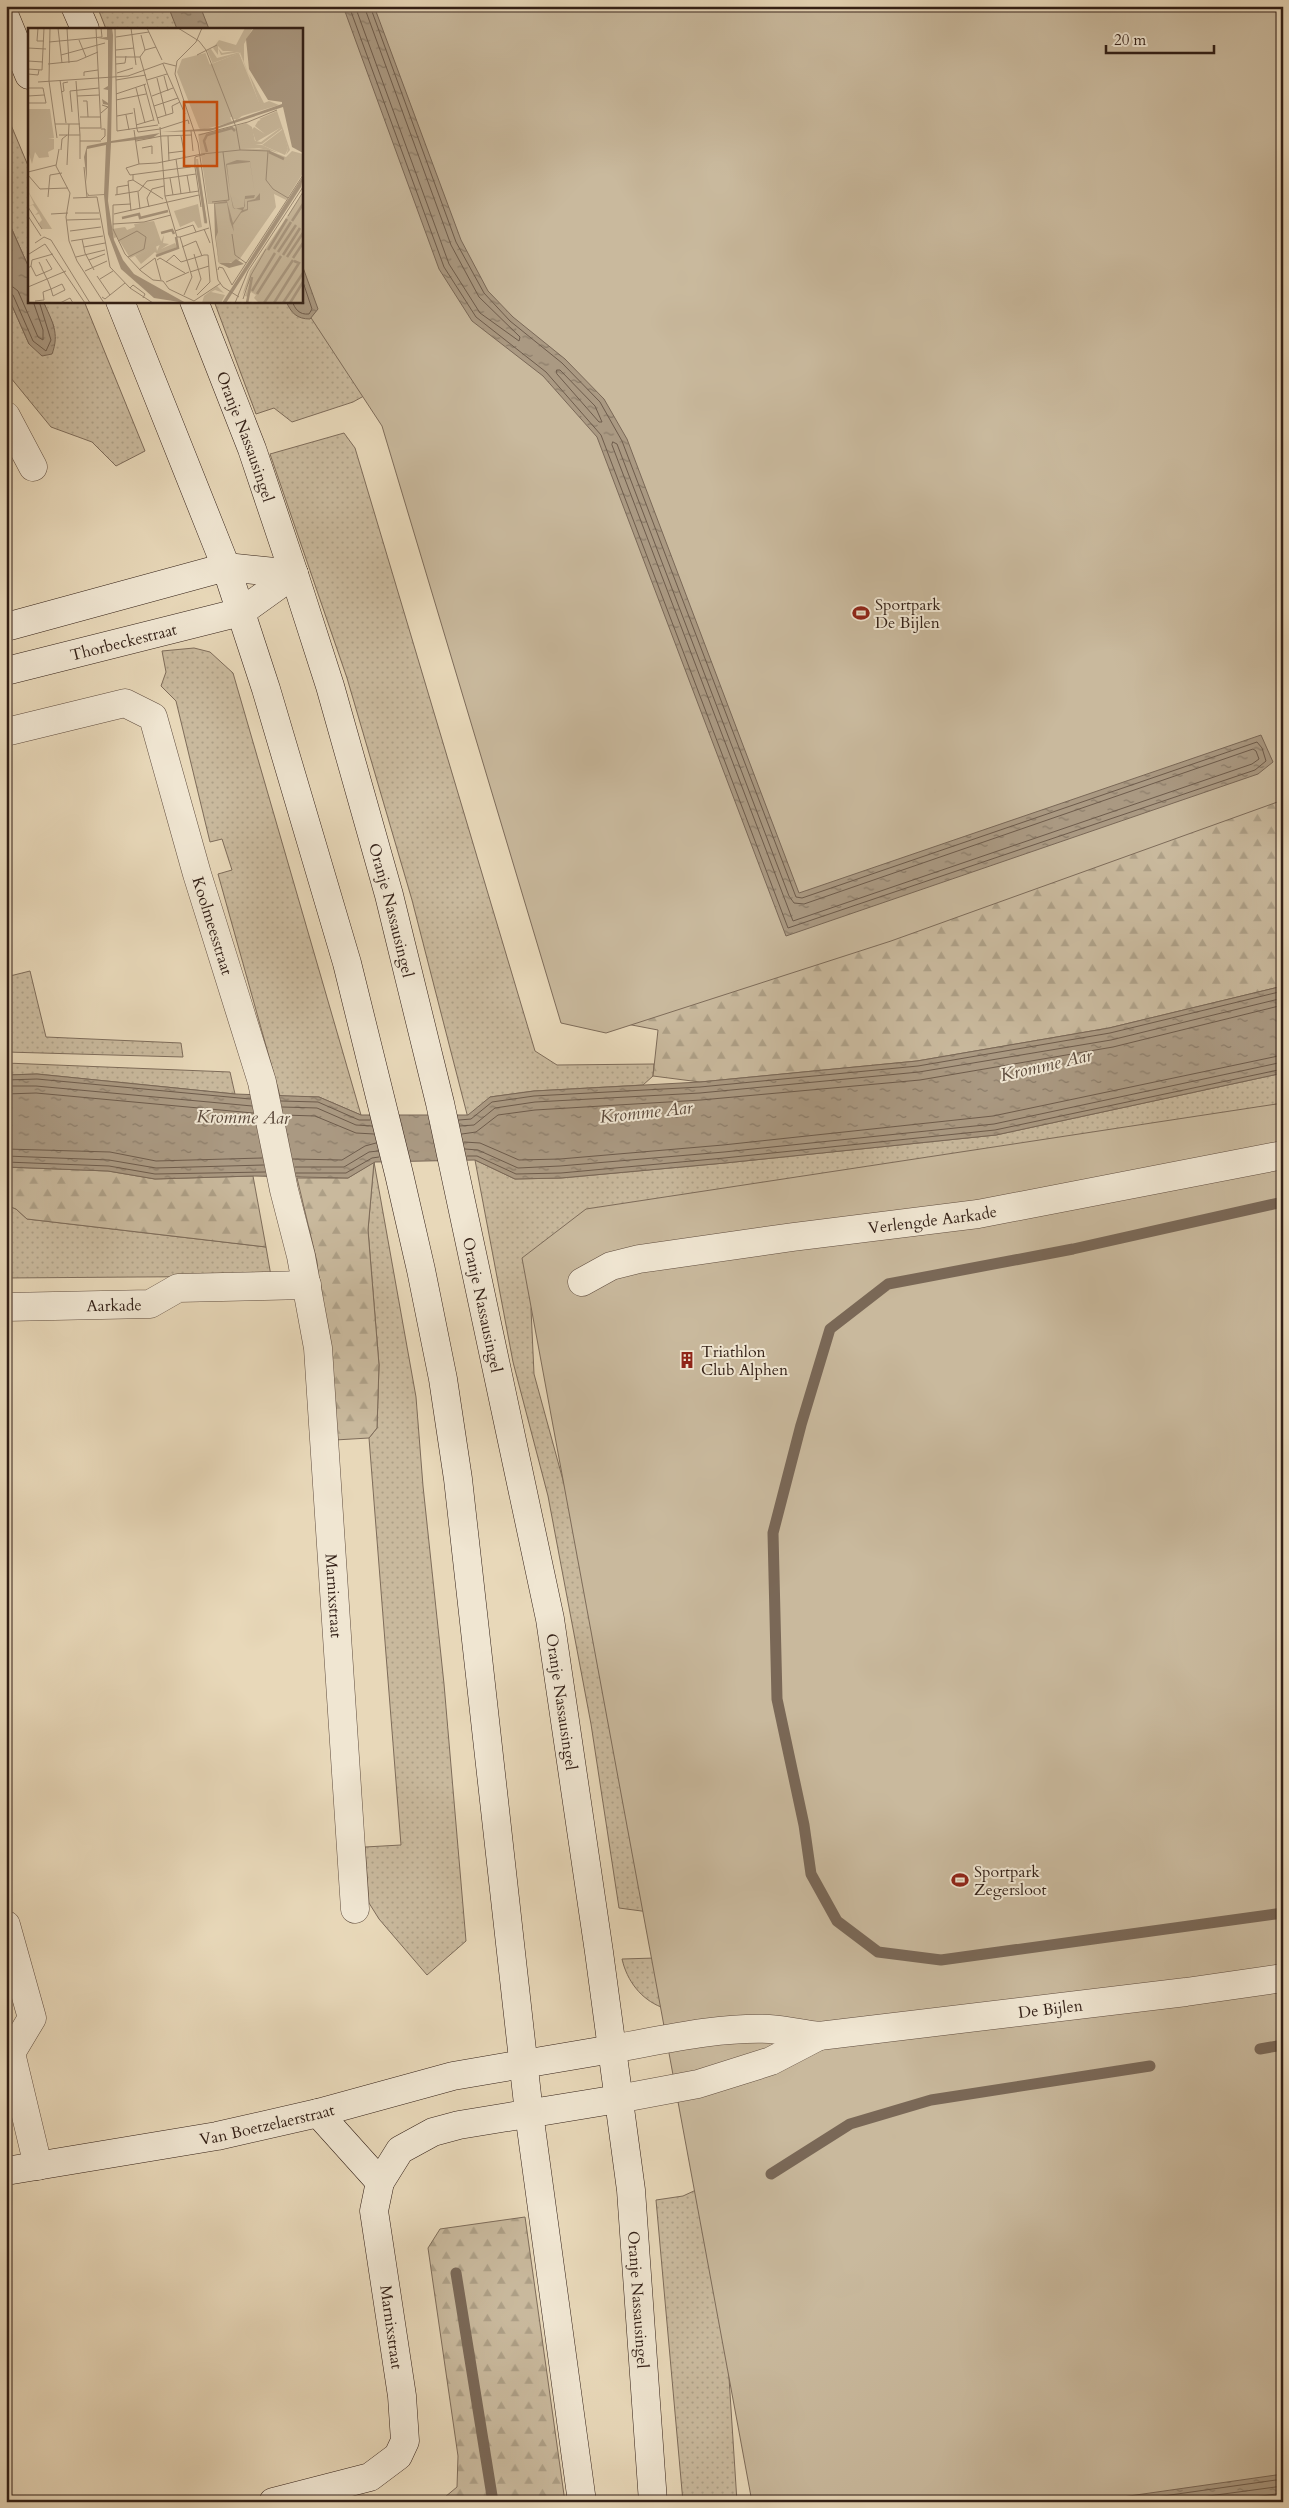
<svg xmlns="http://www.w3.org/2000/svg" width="1289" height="2508" viewBox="0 0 1289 2508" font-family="Cardo,serif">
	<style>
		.grass { fill: url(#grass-dots); stroke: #7e6c5a }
		.forest { fill: url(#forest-firs); stroke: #7e6c5a }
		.park { fill: #c9b99d; stroke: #7e6c5a }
		.water { fill: url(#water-ripples); stroke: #7a6857 }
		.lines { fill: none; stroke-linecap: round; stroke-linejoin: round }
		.shore { stroke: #6e5c4c; stroke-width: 1 }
		.stream { stroke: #7a6857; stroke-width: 11 }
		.street-casing { stroke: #604d3f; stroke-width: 29 }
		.secondary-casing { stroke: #321f16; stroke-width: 29 }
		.street { stroke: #f0e6d2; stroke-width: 28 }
		.secondary { stroke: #f0e6d2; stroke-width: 28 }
		.labels { text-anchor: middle; stroke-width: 4; stroke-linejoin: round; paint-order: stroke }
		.street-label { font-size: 16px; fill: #321f16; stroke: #f0e6d2 }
		.poi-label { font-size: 16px; fill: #321f16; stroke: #f0e6d2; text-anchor: start }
		.water-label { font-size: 18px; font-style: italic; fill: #5c4a3c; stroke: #f0e6d2 }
		.inset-river { fill: none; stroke: #aa9982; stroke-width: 2.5 }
		.inset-road { fill: none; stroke: #9f8e78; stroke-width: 1 }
		.view { fill: #cd500e; fill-opacity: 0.15; stroke: #cd500e; stroke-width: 2.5 }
		.inset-edge { fill: none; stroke: #321f16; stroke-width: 2.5 }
	</style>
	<defs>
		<pattern id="grass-dots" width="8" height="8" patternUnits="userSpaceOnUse" patternTransform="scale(1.25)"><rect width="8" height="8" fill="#c9b99d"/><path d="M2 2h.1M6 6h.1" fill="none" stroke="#ad9f86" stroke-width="1.8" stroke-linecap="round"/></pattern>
		<pattern id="forest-firs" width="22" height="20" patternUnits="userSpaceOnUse" patternTransform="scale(1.25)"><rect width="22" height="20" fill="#c9b99d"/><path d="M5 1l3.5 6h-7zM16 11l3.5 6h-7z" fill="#ad9f86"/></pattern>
		<pattern id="water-ripples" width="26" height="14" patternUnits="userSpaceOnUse" patternTransform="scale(1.25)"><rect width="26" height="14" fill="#aa9982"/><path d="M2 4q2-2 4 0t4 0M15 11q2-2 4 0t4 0" fill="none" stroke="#8b7c69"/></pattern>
	</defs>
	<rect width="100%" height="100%" fill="#e8d8b9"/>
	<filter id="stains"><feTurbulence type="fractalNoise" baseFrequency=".004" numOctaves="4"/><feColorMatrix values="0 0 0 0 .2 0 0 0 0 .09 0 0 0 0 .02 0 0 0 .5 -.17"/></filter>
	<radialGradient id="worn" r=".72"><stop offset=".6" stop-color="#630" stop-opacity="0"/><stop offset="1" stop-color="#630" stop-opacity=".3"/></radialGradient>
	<g class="grass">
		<path d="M97 6H243L252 29H106Z"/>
		<path d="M6 113 29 168V268L6 216Z"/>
		<path d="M6 292 29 344 54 327 43 301H84L145 451 116 466 92 442 51 427 6 372Z"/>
		<path d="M214 301H301L371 392 353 402 292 422 274 408 256 414Z"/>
		<path d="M344 433 355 448 535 1051 557 1065 654 1064 653 1076 643 1085 534 1091 490 1097 469 1122 412 900 347 678 270 454Z"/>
		<path d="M194 648 210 652 233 673 361 1115 319 1097 280 1096 218 874 232 870 222 839 210 842 176 701 161 686 166 672 162 651Z"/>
		<path d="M30 971 46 1037 181 1043 183 1057 6 1052V977Z"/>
		<path d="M6 1063 230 1072 235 1094 37 1074 6 1075Z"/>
		<path d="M1283 1073V1136L535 1292 531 1309 534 1374 593 1590 649 1912 619 1908 591 1724 548 1496 513 1362 475 1160 515 1179 561 1178 725 1163 996 1135Z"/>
		<path d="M374 1162 416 1397 423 1486 444 1684 466 1941 427 1975 379 1919 369 1903 365 1847 401 1845 369 1438 377 1428 379 1365 368 1230Z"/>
		<path d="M6 1205 16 1209 27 1219 266 1247 271 1276 6 1278Z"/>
		<path d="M655 1958 661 2007C641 1999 627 1981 622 1959Z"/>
		<path d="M709 2184 721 2253 737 2502H683L656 2200 683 2196Z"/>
	</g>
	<g class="forest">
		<path d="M301 29 1283 774V986L1109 1028 917 1061 700 1082 653 1076 658 1030 574 1014Z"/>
		<path d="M374 1162 368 1230 379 1365 377 1428 369 1438 335 1440 317 1262 297 1178H348Z"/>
		<path d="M6 1167 108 1171 155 1179 253 1176 266 1247 27 1219 16 1209 6 1205Z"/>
		<path d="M525 2217 565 2502H439L457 2487 458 2456 428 2248 440 2229Z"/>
	</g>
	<g class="park">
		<path d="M178 6H1283V800L891 941 606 1033 561 1023 382 426 300 301 301 29H187Z"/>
		<path d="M1283 1103V2502H752L522 1258 586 1209Z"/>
	</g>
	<g class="water">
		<path d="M168 6H200L209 29H177Z"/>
		<path d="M343 6H374L461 240 488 291 513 317 565 359 604 399 627 439 799 893 1261 735 1273 762 1258 774 786 936 597 437 543 376 472 321 439 269Z"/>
		<path d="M6 216 29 268V301H43C52 321 60 333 52 354L42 356 29 344 6 292Z"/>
		<path d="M301 262 318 309 310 319C297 319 291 313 286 301H301Z"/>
		<path d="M1283 986V1073L996 1135 725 1163 561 1178 515 1179 475 1160 375 1162 348 1178 253 1176 155 1179 108 1171 6 1167V1075L37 1074 235 1094 319 1097 361 1115H468L490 1097 534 1091 700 1082 917 1061 1109 1028Z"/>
		<path d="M1283 2474V2502H1087Z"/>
	</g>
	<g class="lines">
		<g class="shore">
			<path d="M349 6 444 267 476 317 546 372 601 435 788 928 1255 770 1266 761 1262 748 1257 742 802 898 796 897 622 441 600 402 562 363 510 321 484 293 456 242 370 6"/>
			<path d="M355 6 449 264 480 313 519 341 520 337 479 297 451 245 364 6"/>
			<path d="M6 286 13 287 18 291 38 337 43 340V330L33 301"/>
			<path d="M6 292 13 295 33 341 46 351 51 340 39 301"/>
			<path d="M292 301C295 309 299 315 309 314L312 309 301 276"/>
			<path d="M557 370H560L595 406 602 422H599L557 374Z"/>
			<path d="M613 442 617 444 789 896 794 903 804 904 1253 749 1256 751 1259 759 1252 764 793 921 612 445Z"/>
			<path d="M6 1080 37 1079 250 1099"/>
			<path d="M6 1086H36L252 1106"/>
			<path d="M6 1094 36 1093 253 1113"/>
			<path d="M281 1101 318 1102 359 1120H370"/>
			<path d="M282 1107 317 1108 356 1125 372 1126"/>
			<path d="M284 1115 315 1116 356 1133 374 1134"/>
			<path d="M459 1120 471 1119 492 1102 534 1096 700 1087 918 1066 1110 1033 1283 991"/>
			<path d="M460 1126 474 1125 495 1108 535 1102 700 1093 919 1072 1111 1040 1283 998"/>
			<path d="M462 1134 476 1132 498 1115 535 1110 701 1100 920 1080 1113 1047 1283 1005"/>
			<path d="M464 1142 480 1143 519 1160 560 1159 723 1145 993 1116 1283 1055"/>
			<path d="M6 1149 110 1152 156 1161 262 1158"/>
			<path d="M465 1149 478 1150 518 1168 560 1166 724 1152 994 1124 1283 1062"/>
			<path d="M6 1156 109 1160 156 1168 264 1165"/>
			<path d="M467 1156H477L516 1174 561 1173 724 1158 995 1130 1283 1069"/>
			<path d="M293 1159 342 1160 365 1146 376 1143"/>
			<path d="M6 1162 109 1166 155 1174 265 1172"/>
			<path d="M295 1167H344L369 1152 378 1151"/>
			<path d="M296 1173H346L372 1158 379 1157"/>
			<path d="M1121 2502 1283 2479"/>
			<path d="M1164 2502 1283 2486"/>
			<path d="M1219 2502 1283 2493"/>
		</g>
		<g class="stream">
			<path d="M1283 1202 1073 1249 888 1284 830 1329 801 1425 773 1533 777 1699 804 1825 811 1874 837 1921 878 1952 941 1960 1283 1913"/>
			<path d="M1260 2049 1283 2045"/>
			<path d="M771 2174 850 2124 931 2100 1150 2066"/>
			<path d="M456 2273 493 2502"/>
		</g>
		<g class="street-casing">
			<g id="street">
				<path d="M6 416 33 467"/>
				<path id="s1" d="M6 732 125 703 153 717 197 874 262 1082 284 1190 301 1256 318 1348 355 1909"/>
				<path id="s2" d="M582 1282 611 1266 639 1259 793 1237 978 1214 1283 1155"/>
				<path id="s3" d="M6 1307 150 1304 178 1288 307 1285"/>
				<path d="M6 1925 32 2018 11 2053 38 2166"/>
				<path id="s4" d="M612 2049C663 2040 717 2027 769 2029 785 2030 802 2034 819 2036L1186 1992 1283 1978"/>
				<path d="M618 2099 698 2084 771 2061 819 2036"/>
			</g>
		</g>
		<g class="secondary-casing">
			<g id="secondary">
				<path d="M75 6 85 29"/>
				<path d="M6 19 29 75"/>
				<path d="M120 301 226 567 266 689 347 963 399 1174 421 1270 443 1379 458 1479 529 2113 582 2502"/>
				<path id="s5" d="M194 301 252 449 294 574 330 686 389 895 440 1103 550 1619 599 1952 631 2190 653 2502"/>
				<path d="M6 627 226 567 294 574"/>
				<path id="s6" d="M6 671 241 612 294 574"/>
				<path d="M318 2113 380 2182"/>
				<path id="s7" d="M6 2171 217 2136 318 2113 453 2076 612 2049"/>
				<path d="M273 2502 370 2477 398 2456 405 2441 402 2396 374 2211 380 2182 400 2150 433 2132 459 2125 618 2099"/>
			</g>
		</g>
		<use href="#street" class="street"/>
		<use href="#secondary" class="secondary"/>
	</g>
	<defs>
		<g id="stadium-bare" transform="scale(1.35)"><path d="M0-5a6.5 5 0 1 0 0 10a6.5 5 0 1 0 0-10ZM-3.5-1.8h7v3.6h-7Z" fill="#8f2418" stroke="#f0e6d2" stroke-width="2.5" paint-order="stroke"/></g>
		<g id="building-bare" transform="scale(1.35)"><path d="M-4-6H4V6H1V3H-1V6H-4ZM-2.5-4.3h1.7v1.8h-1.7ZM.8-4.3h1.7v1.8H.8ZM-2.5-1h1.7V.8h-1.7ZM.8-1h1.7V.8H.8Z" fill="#8f2418" stroke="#f0e6d2" stroke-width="2.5" paint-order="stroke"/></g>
	</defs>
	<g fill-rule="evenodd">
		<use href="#stadium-bare" x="861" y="613"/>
		<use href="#building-bare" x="687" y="1360"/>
		<use href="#stadium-bare" x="960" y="1880"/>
	</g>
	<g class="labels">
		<g class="street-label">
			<text dy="6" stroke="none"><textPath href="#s5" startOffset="145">Oranje Nassausingel</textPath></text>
			<text dy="6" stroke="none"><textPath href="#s6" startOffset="121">Thorbeckestraat</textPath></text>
			<text dy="6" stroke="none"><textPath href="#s5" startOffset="641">Oranje Nassausingel</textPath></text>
			<text dy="6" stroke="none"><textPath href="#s1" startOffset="371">Koolmeesstraat</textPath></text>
			<text dy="6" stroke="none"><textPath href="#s2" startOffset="358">Verlengde Aarkade</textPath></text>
			<text dy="6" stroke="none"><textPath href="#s3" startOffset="108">Aarkade</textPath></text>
			<text dy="6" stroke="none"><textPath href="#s5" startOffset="1046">Oranje Nassausingel</textPath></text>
			<text dy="6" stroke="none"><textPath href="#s1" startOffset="1055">Marnixstraat</textPath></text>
			<text dy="6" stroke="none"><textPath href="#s5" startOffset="1451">Oranje Nassausingel</textPath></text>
			<text dy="6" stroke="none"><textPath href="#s4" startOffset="442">De Bijlen</textPath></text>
			<text dy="6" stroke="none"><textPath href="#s7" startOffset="265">Van Boetzelaerstraat</textPath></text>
			<text dy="6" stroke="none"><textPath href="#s5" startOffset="2054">Oranje Nassausingel</textPath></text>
			<text transform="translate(392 2327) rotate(82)" y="6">Marnixstraat</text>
		</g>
		<g class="poi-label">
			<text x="875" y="610">Sportpark<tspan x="875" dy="18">De Bijlen</tspan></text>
			<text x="701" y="1357">Triathlon<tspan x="701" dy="18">Club Alphen</tspan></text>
			<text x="974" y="1877">Sportpark<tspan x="974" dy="18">Zegersloot</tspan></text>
		</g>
		<g class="water-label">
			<text transform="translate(1046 1065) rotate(-13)" y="6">Kromme Aar</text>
			<text transform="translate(646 1112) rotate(-6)" y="6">Kromme Aar</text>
			<text transform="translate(243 1117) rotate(1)" y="6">Kromme Aar</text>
		</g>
	</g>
	<g transform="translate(28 28)">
		<rect width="275" height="275" fill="#e8d8b9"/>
		<path d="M217 0H225L216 16V34L233 78 212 24 193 27 190 20 194 25 206 23H195L190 18V27L185 20 191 12 208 17ZM0 163 6 173 24 201H14L11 195 14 192 11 186 7 187 10 184 5 177 0 178 6 176ZM275 165V253L261 275H231L226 270 228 267 223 264 220 269 217 268 222 253 214 268 222 243ZM170 176 174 199 170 200 166 193 152 199 146 183ZM136 207 135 215 141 216 133 221 147 215 149 219 130 227 127 224 113 236 107 228 121 221 95 211 128 218 129 223ZM275 255V275H262ZM189 258 196 265 187 262 183 264 197 267 193 275H174L176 268Z" fill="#c9b99d"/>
		<path d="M183 21 189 30 212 24 232 78 221 46 236 75 241 73 251 77 214 88 206 94 208 91H205L191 53 232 78 212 25 185 35 191 51 179 22ZM177 24 204 94 173 102 171 100ZM249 83 262 122 258 127 260 121 254 101 234 116 227 117H234L251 125 231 120H212L208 98 218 95 224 99 227 113 233 114 252 100 231 91ZM168 131H170L179 196 176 195Z" fill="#c9b99d"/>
		<path d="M249 85 252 100 228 114 224 102 226 99 237 106 227 98 230 93ZM221 100 224 115 215 117 213 101ZM255 101 260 121 257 127 234 117Z" fill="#c9b99d"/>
		<path d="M177 25 181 37 211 25 233 79 171 100 149 44 154 31ZM0 81H22L26 110H20L26 111V121L20 124 21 129 11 130 7 124 4 136 0 123ZM209 99 214 120 237 121 258 129 264 123 275 126V145L258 172 246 166 248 179 211 232 194 237 190 234 186 176H180L170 106ZM126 193 134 216 102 230 89 209 86 210 84 201 97 199 99 202 107 199 106 196Z" fill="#c9b99d"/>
		<path d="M79 0H84L85 7 83 113 132 105 124 110 83 115 80 173 86 212 95 232 106 246 158 275 126 270 93 241 80 206 76 167 60 168 59 164 61 167 76 166 78 117 59 121V154L56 129 59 118 79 114 80 77 75 76 74 71 80 75V62L75 61 80 58V12L70 10 79 9ZM226 0H275V125L264 119 255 79 182 103 134 104 185 100 254 76V74L240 72 221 41 218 11ZM209 132 222 133 227 167 226 170 217 171V178L215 182 219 181V173L227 171 232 165V172L220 174V182L213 185 205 197 206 204 202 193 199 175 187 176 190 204 188 209 191 235H203L208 231 216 236 201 240 191 235 187 209 186 175 199 173 205 195 214 182 205 180 202 165 206 181 216 179 217 168 227 167 222 134 199 137 202 163 198 136ZM275 148 273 159 198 275H194Z" fill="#aa9982"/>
		<path class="inset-river" d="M179 124 176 113 179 107 204 100 207 103M241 124 256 131M169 138 178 195M94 190 111 186 112 190 140 183M264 193 275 176M133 205 144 202 146 206M246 221 263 194M240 222 259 191M250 224 268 197M255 227 272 200M128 228 150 220 148 209M259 229 275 205M265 230 275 215M224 263 247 225M229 266 253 228M219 275 224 249M236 275 265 232M246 275 271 235 266 233M255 275 275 245M262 275 275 254"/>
		<path class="inset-road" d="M10 0 9 13H16M22 0 21 53 29 110M30 0 34 35M39 0 41 35M68 0 73 100M87 0 89 103 130 97M103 0 108 37M119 0 134 32M150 0 171 13 178 22 208 99 212 122M174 0 168 14 149 33 147 46 170 115 190 252 195 259 211 269M113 7 117 22M88 9 121 4M51 12 58 29M21 14 74 9 73 0M0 20 18 21M88 22 106 20M33 27 77 15M169 27 189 17M88 29H112L117 22 128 19M112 29 131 96M0 33 15 34M20 36 49 33 70 24M88 36 97 35 98 28M135 36 157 86M0 41 14 42 16 0M89 45 105 40M0 46 10 47 11 42M56 48V44L70 42M136 48 140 63M129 50 138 87M32 52 38 95M88 52 118 47M119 52 139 46M10 54 100 48 136 35 148 38M116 56 126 93M0 60H15L18 75M108 60 117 95M33 64 36 63 35 55 40 54M88 66 118 56M0 68 16 67M49 68 71 67M124 68 145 60M88 72 118 66M55 73H59L60 89M0 75H18M126 78 150 70M106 80 109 101M44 84 42 63 71 60M73 85 80 79 74 77M98 87 101 102M89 88 105 85M52 89H73M129 90 145 85 144 78 152 74M27 96H52M108 97 125 92M132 99 137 168 149 209H152M52 100H73M109 101 110 104 132 101M132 101 160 92 161 96M106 102 111 136M163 103 165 123M31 107H52L48 53M171 107 220 94 249 82M134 108 164 107M140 108 141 133M153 108 157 129M73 112 77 108V101H73M52 113H73M108 113 134 108M114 120 124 118V126M31 121 28 138 42 165 38 189 41 213 49 233 76 275M33 122 34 111 39 107M240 123 238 152 245 161 260 170M140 125 156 123M177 126 167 129V137L162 139 102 147 98 140 111 136 129 135 174 126 212 122 242 123M52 131V107M148 131 153 166M39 137 41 96M56 139 59 169M167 139 173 179M0 144 28 137M0 147 12 161 40 160M159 147 162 164M142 150 145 167M105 152 135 171M111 163 119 153 168 146M110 164 112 181M87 167 111 163M89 167V159L101 157M137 168 171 163M20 169 22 147 34 145M45 170 69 169 82 239 102 260 125 275M184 174 201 172 195 124M103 176 85 177V201L97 226 113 243 125 252 135 253 141 261 166 273 193 255M0 179 14 201M121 179 119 170 124 161 136 158M103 183 100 153 105 152V147M47 185H71M23 186 40 185M86 186 171 167M0 188 13 208M260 188 275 164M39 192 72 191M85 196 116 194 143 187M176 201 182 215M42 203 73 199M147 203 165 197 168 204M204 206 207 227 218 235M54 211 57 225 66 242M43 213 75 208M90 213 109 203 118 209 116 221 100 229M7 215 16 209 23 212 62 275M56 219 77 215M154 219 168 213 174 228M1 226 17 216 57 275M166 226 173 251 168 262M48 229 77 222M61 232 77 226M129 232 132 230 157 245M138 234 146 227 153 234 176 227M3 238 8 248 20 243 24 241 18 231M0 240 3 238 4 232 25 226M111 242 127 230 133 252M190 242 191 239 195 240 204 257 275 147M57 243 79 233M162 244 181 238M69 248 82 267M72 251 85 243M138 254 161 244M0 259 38 243M102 260 105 257 117 266 115 270M156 267 164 249 152 209 181 200M169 267 182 254 180 227H176M74 269 77 271 97 255M215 271 223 247 238 221M7 273 16 272 15 264 23 261 34 256 37 262 25 268 23 261 20 253 14 241V240L11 234M32 275 42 270 45 275M207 275 220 243 275 159"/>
		<path class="view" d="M156 74H189V138H156Z"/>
		<rect width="275" height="275" class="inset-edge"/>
	</g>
	<rect width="1289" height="2508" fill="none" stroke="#e8d8b9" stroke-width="25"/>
	<rect x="8" y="8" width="1274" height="2493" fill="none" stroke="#321f16" stroke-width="2.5"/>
	<rect x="12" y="12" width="1264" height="2483" fill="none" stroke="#321f16"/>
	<path d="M1106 45v8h108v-8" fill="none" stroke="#321f16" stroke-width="2.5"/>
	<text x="1114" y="45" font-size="15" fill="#321f16" stroke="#f0e6d2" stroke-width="4" paint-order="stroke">20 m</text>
	<rect width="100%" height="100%" filter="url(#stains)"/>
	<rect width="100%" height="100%" fill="url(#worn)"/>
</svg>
